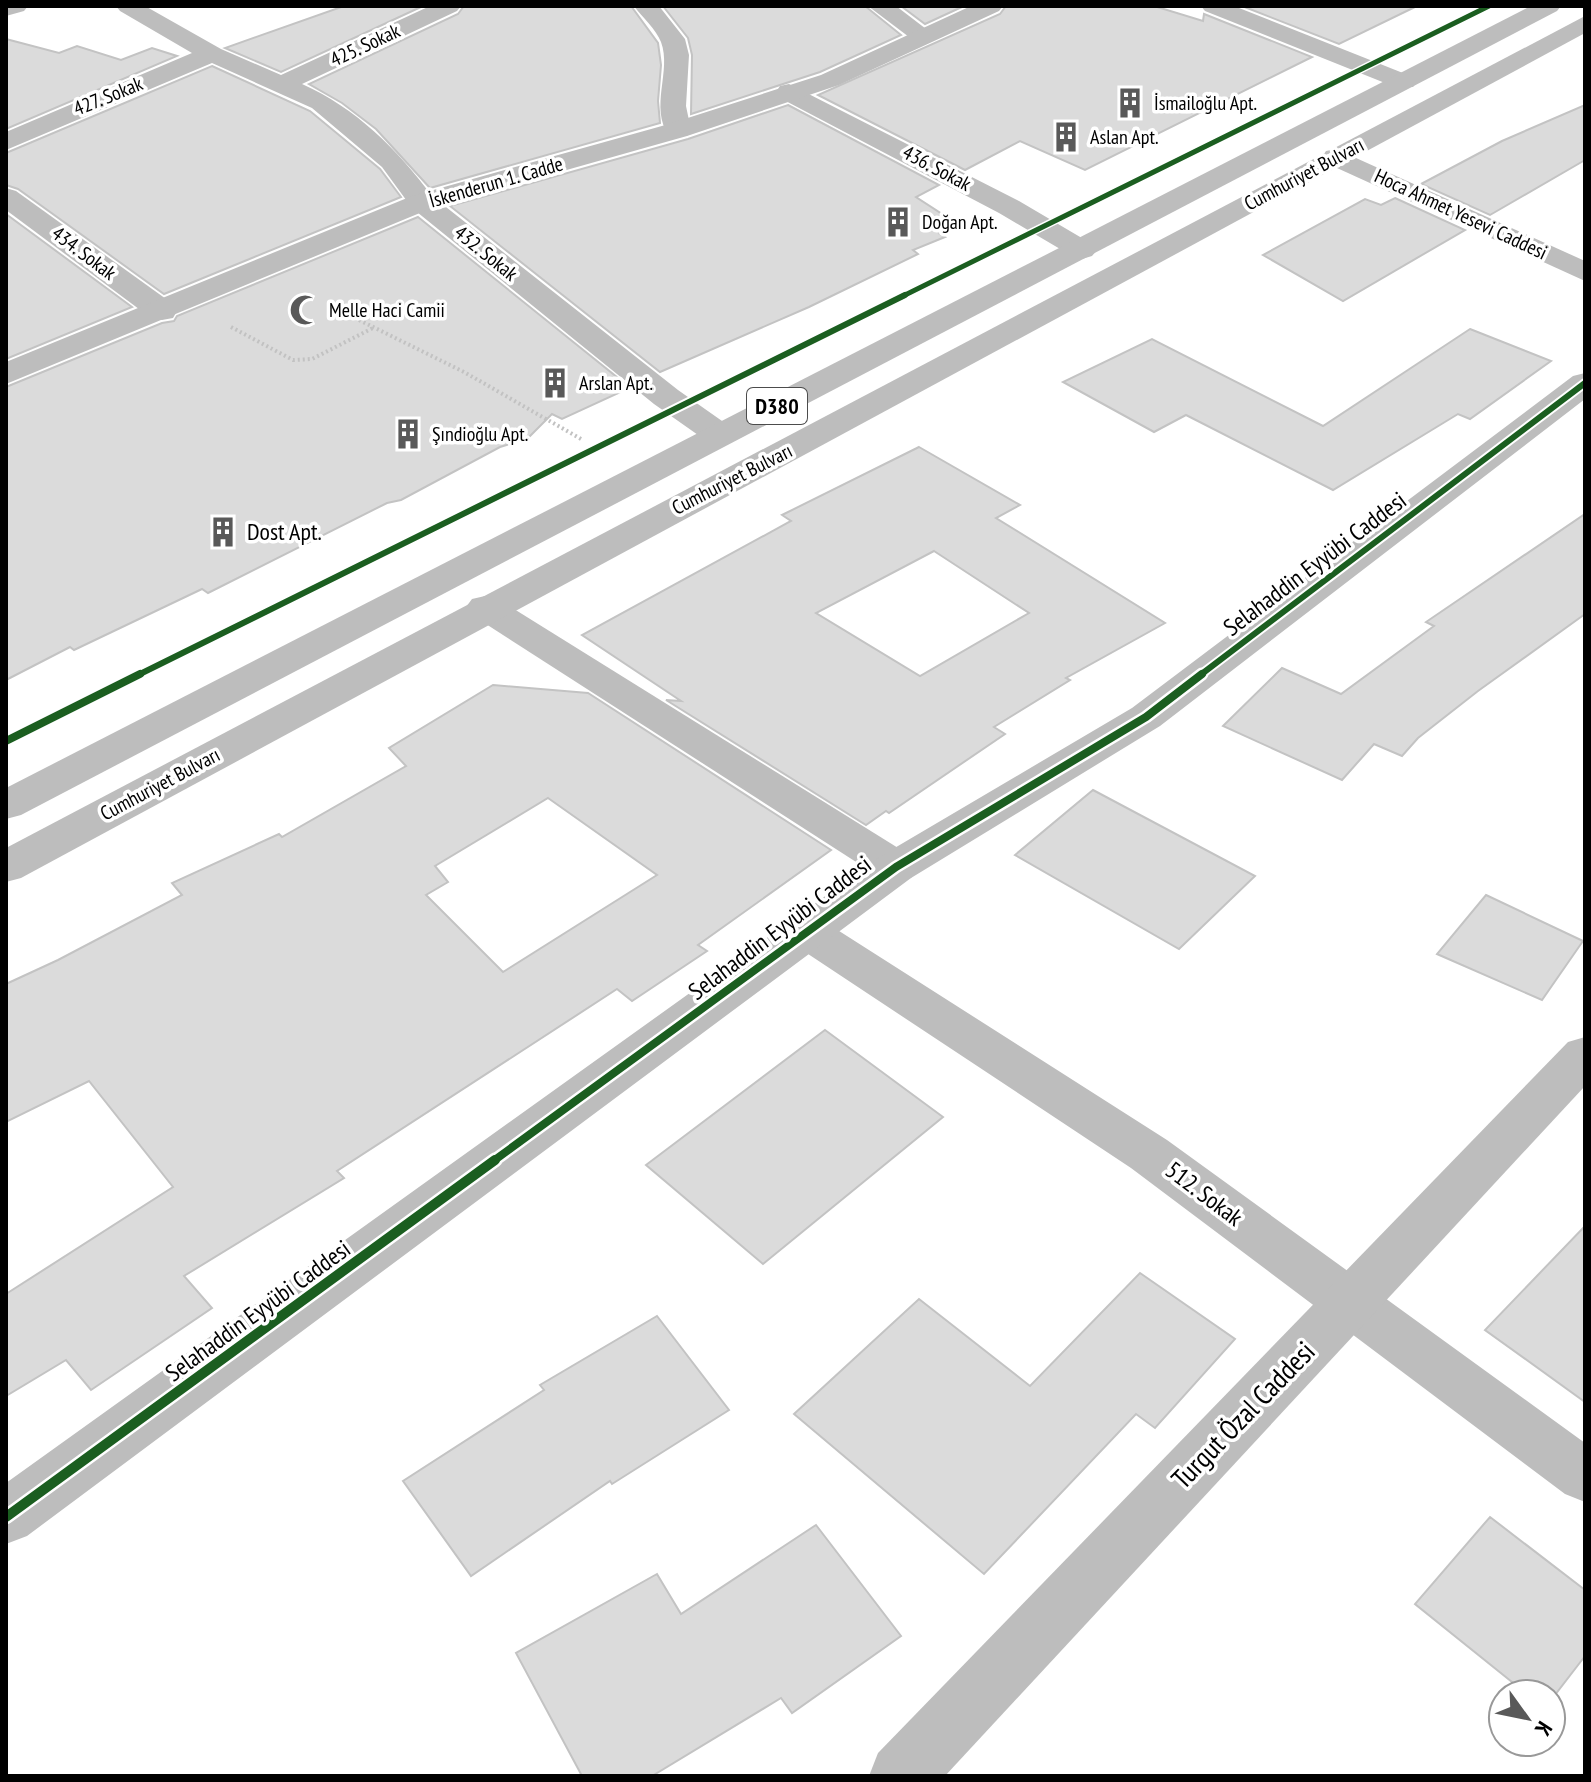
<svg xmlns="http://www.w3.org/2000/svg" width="1591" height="1782" viewBox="0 0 1591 1782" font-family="'PT Sans Narrow',sans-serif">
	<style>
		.building { fill: #dbdbdb; stroke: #c3c3c3; stroke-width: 2; fill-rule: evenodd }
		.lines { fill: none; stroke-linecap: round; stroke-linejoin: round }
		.path { stroke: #c2c2c2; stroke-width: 4; stroke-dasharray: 2 3; stroke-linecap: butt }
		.minor { fill: #bdbdbd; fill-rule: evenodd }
		.tertiary { fill: #bdbdbd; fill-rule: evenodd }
		.primary { fill: #bdbdbd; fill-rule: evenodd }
		.cycleway-far3-casing { stroke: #fff; stroke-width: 8 }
		.cycleway-far2-casing { stroke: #fff; stroke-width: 10 }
		.cycleway-far1-casing { stroke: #fff; stroke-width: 13 }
		.cycleway-casing { stroke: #fff; stroke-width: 15 }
		.cycleway-far3 { stroke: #1b5e20; stroke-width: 5 }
		.cycleway-far2 { stroke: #1b5e20; stroke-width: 6 }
		.cycleway-far1 { stroke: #1b5e20; stroke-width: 8 }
		.cycleway { stroke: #1b5e20; stroke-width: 10 }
		.labels { text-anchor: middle; stroke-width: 7; stroke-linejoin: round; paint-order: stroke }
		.far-street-label { font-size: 20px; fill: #000; stroke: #fff }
		.far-poi-label { font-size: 20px; fill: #000; stroke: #fff; text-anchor: start }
		.shield { fill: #fff; stroke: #4c4c4c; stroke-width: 2 }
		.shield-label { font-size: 22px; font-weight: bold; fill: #000 }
		.poi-label { font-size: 24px; fill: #000; stroke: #fff; text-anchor: start }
		.street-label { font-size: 24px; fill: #000; stroke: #fff }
		.near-street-label { font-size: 28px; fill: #000; stroke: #fff }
	</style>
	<rect width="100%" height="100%" fill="#fff"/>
	<g class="building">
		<path d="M344 6H423L281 72 225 48Z"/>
		<path d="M464 6H631L658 43 661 65 658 101 660 123 430 188 376 129 342 103 309 84 458 14Z"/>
		<path d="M663 6H865L901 35 820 72 691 114 692 55 688 38Z"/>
		<path d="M901 6H964L925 24Z"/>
		<path d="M1006 6H1154L1203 21 1204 14 1312 57 1085 170 1020 141 965 170 818 95 1000 14Z"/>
		<path d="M1242 6H1417L1339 44Z"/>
		<path d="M6 39 59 53 77 46 121 60 152 48 177 56 6 129Z"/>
		<path d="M212 66 310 111 380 169 401 197 164 294 18 189 6 185V153Z"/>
		<path d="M788 105 939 185 916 197 962 227 940 234 945 237 913 250 918 254 809 307 660 372 450 206 688 139Z"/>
		<path d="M1585 105V160L1490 215 1421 184 1502 141Z"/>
		<path d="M1395 198 1465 230 1343 301 1263 255 1365 199 1381 205Z"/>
		<path d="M6 214 132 307 6 359Z"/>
		<path d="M418 217 628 386 625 390 562 419 552 414 527 439 500 447 401 500 387 503 208 593 202 589 74 650 70 647 6 680V387L162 323 174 321 177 316Z"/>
		<path d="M1470 329 1551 361 1470 419 1458 414 1333 490 1186 415 1154 432 1063 382 1152 339 1323 426Z"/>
		<path d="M919 447 1020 505 996 518 1165 623 1066 678 1070 680 994 727 1005 734 889 813 886 811 866 825 666 700 681 701 582 635 791 521 782 515ZM934 551 1029 613 920 676 816 613Z"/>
		<path d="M1585 514V614L1478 691 1418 738 1402 756 1374 744 1342 780 1223 726 1282 668 1341 694 1434 626 1426 622Z"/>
		<path d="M493 685 588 693 831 850 698 945 707 951 632 1001 617 989 337 1171 344 1178 184 1276 212 1308 91 1390 66 1360 6 1396V1294L173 1187 89 1081 6 1122V984L58 960 182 895 172 883 279 834 282 837 406 766 389 748ZM548 798 657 875 503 972 426 895 448 882 435 866Z"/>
		<path d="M1093 790 1255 876 1179 949 1015 855Z"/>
		<path d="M1486 895 1583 941 1542 1000 1437 954Z"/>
		<path d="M825 1030 943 1117 763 1264 646 1165Z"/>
		<path d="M1585 1226V1402L1485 1330Z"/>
		<path d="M1140 1273 1235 1339 1155 1428 1136 1414 984 1574 794 1414 919 1299 1030 1386Z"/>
		<path d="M657 1316 729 1410 612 1484 610 1481 471 1576 403 1481 544 1390 540 1385Z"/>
		<path d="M1490 1517 1585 1590V1656L1551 1700V1694H1527L1415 1604Z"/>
		<path d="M816 1525 901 1636 792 1713 781 1698 652 1776H582L516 1653 657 1574 681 1614Z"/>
	</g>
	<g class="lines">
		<g class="path">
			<path d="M359 320 464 372 581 439"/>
			<path d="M231 327 293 360 312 359 373 328"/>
		</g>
		<g class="minor">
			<path d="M6 6H28L24 11 6 16Z"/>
			<path d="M116 6H145L221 49 281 75 430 6H461L457 11 302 84C356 108 398 150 432 196L678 390 732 428 737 435 732 442 720 445 708 442 654 404 412 208 382 167 312 108 212 63 6 150V132L192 53 120 11Z"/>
			<path d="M634 6H659L685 39 689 55 686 106 691 130 687 136H669C649 107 672 71 661 42 656 29 642 17 634 6Z"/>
			<path d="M868 6H896L934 35 931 40H913Z"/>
			<path d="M1201 6H1234L1413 77 1417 82 1413 87H1395L1205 11Z"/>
			<path d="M789 84 1019 201 1092 244 1097 250 1092 256 1082 259 1072 256 999 213 780 98 776 92 780 86Z"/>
			<path d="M6 188 16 191 173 304 177 311 173 318 162 320 151 318 6 210Z"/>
			<path d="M485 596 498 599 911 856 918 867 911 878 896 882 881 878 472 615 466 607 472 599Z"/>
			<path d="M809 917 825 922 1167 1140 1585 1443V1502L1565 1494 1131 1168 793 944 787 933 793 922Z"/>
		</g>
		<g class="tertiary">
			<path d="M971 6H1003L999 11 839 85 687 136 432 208 6 384V362L412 196 669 124 821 75Z"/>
			<path d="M1336 149 1585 261V281L1326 163 1322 157 1326 151Z"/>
			<path d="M1585 373V399L1160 726 911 878 27 1536 6 1544V1483L881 856 1132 708 1573 376Z"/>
			<path d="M1585 1037V1086L945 1776H869L878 1753 1568 1042Z"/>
		</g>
		<g class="primary">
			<path d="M1531 6H1561L1557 11 21 815 6 819V788Z"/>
			<path d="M1585 16V33L21 878 6 882V848Z"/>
		</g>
		<g class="cycleway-far3-casing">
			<path id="cycleway-far3" d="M901 297 1489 6"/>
		</g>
		<g class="cycleway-far2-casing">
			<g id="cycleway-far2">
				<path d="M136 676 905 295"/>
				<path d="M1199 676 1585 383"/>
			</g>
		</g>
		<g class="cycleway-far1-casing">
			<g id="cycleway-far1">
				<path d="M6 741 140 674"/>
				<path d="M492 1162 896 867 1146 717 1202 674"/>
			</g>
		</g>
		<g class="cycleway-casing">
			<path id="cycleway" d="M6 1517 495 1160"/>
		</g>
		<use href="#cycleway-far3" class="cycleway-far3"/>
		<use href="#cycleway-far2" class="cycleway-far2"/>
		<use href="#cycleway-far1" class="cycleway-far1"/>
		<use href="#cycleway" class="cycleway"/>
	</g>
	<defs>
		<g id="building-bare" transform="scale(2.4)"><path d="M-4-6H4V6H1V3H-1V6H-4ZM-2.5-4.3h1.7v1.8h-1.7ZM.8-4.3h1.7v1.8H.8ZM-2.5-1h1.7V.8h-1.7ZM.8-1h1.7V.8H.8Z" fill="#595959" stroke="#fff" stroke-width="2.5" paint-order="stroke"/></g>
		<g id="mosque-bare" transform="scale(2.4)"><path d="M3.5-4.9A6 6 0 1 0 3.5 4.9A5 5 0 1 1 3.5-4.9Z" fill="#595959" stroke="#fff" stroke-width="2.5" paint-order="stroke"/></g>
	</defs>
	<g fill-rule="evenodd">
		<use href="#building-bare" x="1130" y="103"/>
		<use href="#building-bare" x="1066" y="137"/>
		<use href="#building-bare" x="898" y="222"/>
		<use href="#mosque-bare" x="305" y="310"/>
		<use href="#building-bare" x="555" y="383"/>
		<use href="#building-bare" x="408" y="434"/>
		<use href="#building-bare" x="223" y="532"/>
	</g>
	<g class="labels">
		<g class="far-street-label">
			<text transform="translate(365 45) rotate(-25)" y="7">425. Sokak</text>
			<text transform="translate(108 96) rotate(-22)" y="7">427. Sokak</text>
			<text transform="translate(937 168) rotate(28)" y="7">436. Sokak</text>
			<text transform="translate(1304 174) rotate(-28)" y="7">Cumhuriyet Bulvarı</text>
			<text transform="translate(496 182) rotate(-16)" y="7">İskenderun 1. Cadde</text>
			<text transform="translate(1461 214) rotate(25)" y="7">Hoca Ahmet Yesevi Caddesi</text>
			<text transform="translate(84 253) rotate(37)" y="7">434. Sokak</text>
			<text transform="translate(486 253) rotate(39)" y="7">432. Sokak</text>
			<text transform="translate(732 479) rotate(-27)" y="7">Cumhuriyet Bulvarı</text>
			<text transform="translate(160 784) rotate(-28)" y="7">Cumhuriyet Bulvarı</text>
		</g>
		<g class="far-poi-label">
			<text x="1154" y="110">İsmailoğlu Apt.</text>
			<text x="1090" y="144">Aslan Apt.</text>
			<text x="922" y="229">Doğan Apt.</text>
			<text x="329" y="317">Melle Haci Camii</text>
			<text x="579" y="390">Arslan Apt.</text>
			<text x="432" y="441">Şındioğlu Apt.</text>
		</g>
		<rect class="shield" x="747" y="388" width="60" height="36" rx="6"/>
		<g class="shield-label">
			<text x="777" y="414">D380</text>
		</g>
		<g class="poi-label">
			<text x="247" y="540">Dost Apt.</text>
		</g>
		<g class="street-label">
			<text transform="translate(1315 564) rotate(-37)" y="8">Selahaddin Eyyübi Caddesi</text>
			<text transform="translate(780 928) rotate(-37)" y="8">Selahaddin Eyyübi Caddesi</text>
			<text transform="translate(1204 1194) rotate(37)" y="8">512. Sokak</text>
			<text transform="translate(258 1311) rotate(-36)" y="8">Selahaddin Eyyübi Caddesi</text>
		</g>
		<g class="near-street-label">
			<text transform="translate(1243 1415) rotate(-46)" y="10">Turgut Özal Caddesi</text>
		</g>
	</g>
	<rect width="1591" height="1782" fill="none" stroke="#000000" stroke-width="16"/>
	<g transform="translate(1527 1718) rotate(123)"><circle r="38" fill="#ffffff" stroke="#999999" stroke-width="2"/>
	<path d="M0-6L14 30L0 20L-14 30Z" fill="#595959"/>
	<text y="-12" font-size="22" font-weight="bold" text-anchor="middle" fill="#000000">K</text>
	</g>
</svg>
